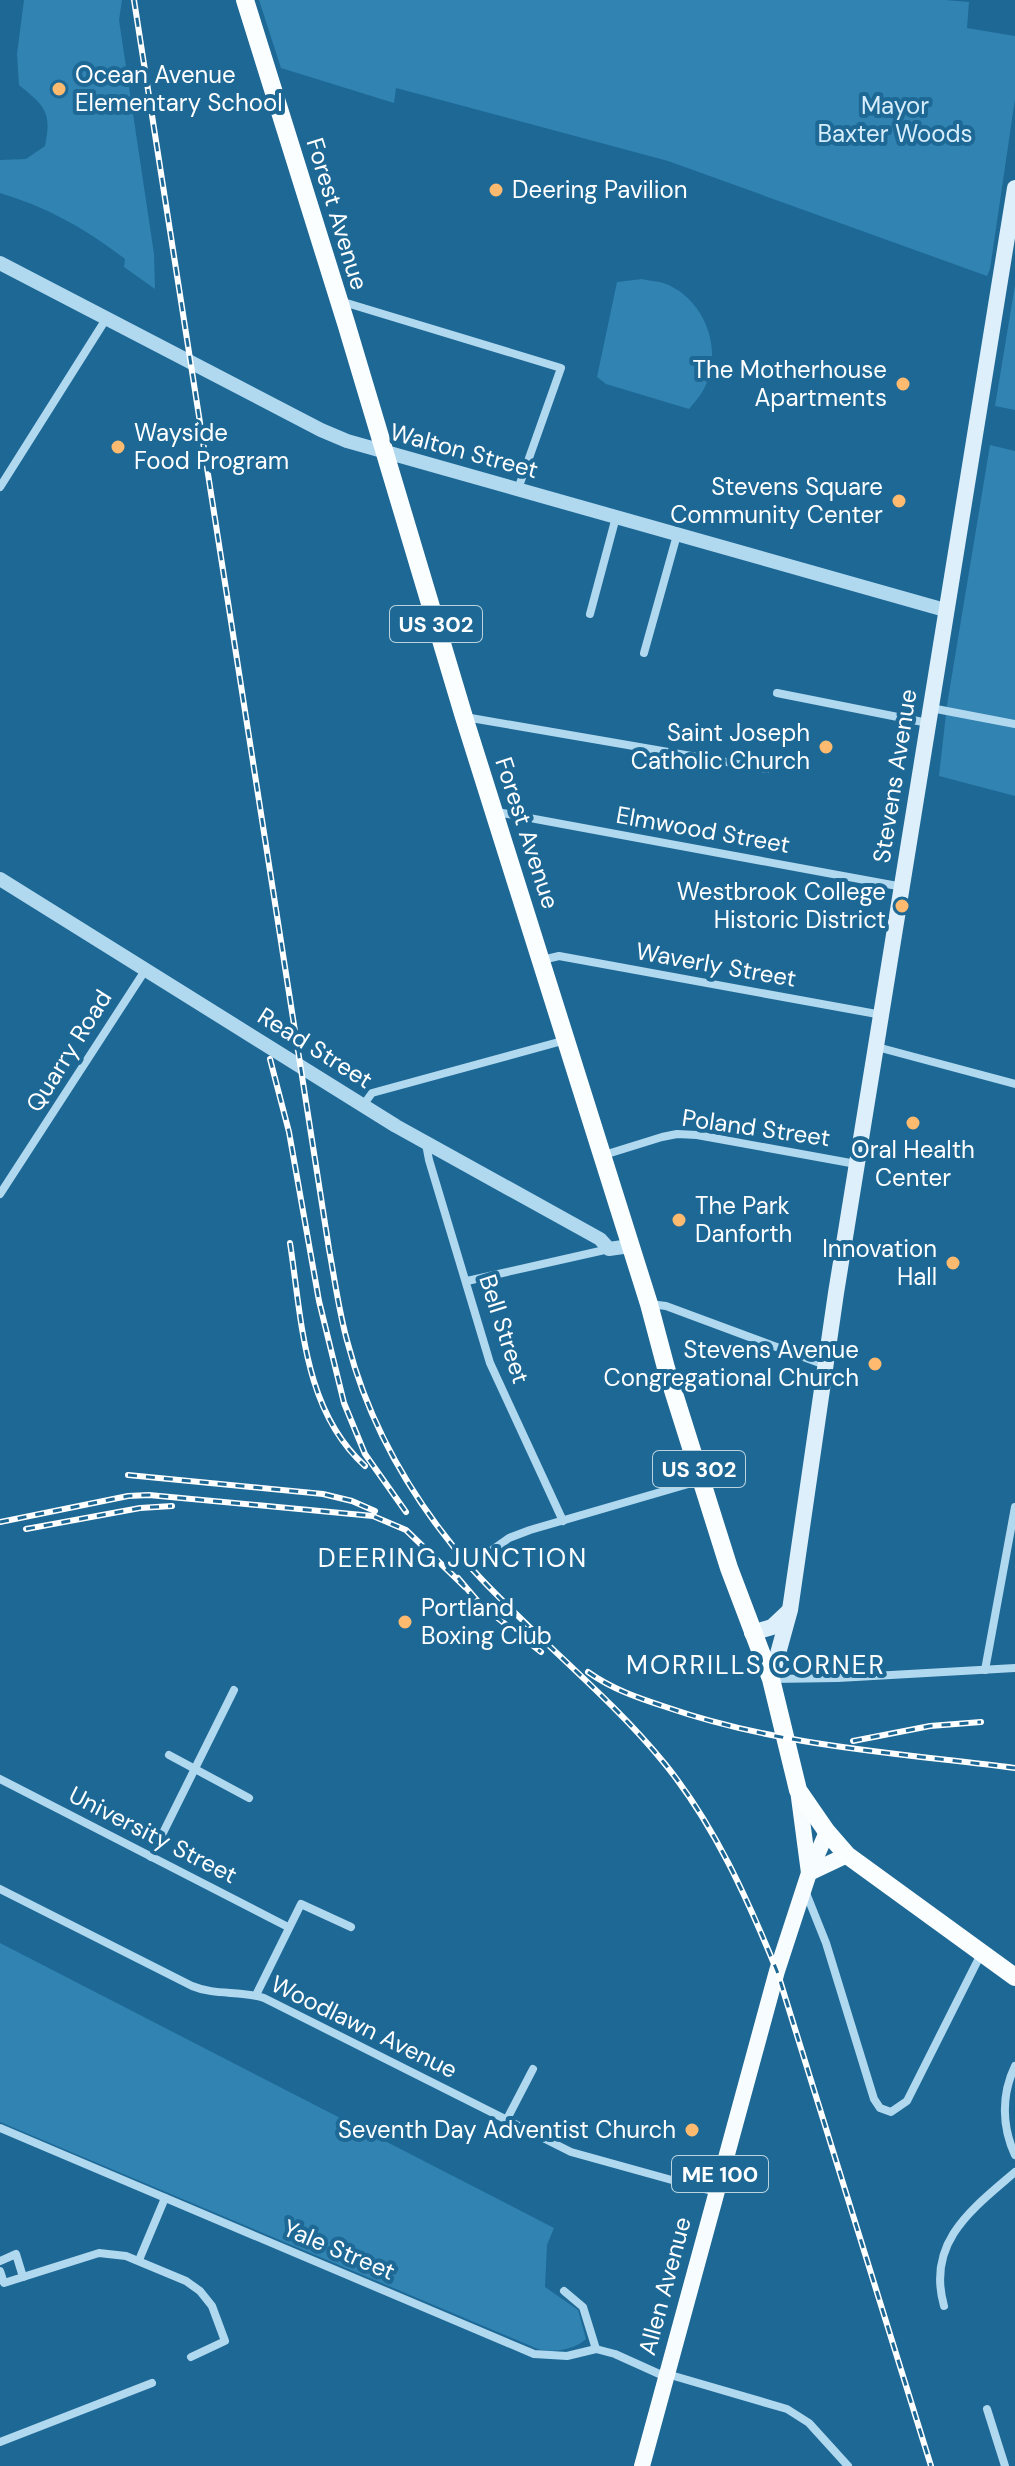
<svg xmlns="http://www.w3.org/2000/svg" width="1015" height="2466" viewBox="0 0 1015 2466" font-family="'DM Sans',sans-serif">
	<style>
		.green { fill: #3183b2 }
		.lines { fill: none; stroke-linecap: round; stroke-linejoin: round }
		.minor { stroke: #b0d8ef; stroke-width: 8 }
		.tertiary { stroke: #b0d8ef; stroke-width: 14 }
		.secondary { stroke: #ddeffb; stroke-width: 16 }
		.primary { stroke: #f7fcff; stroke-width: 16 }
		.trunk { stroke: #fbfeff; stroke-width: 18 }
		.rail-casing { stroke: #fff; stroke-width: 6 }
		.rail { stroke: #1d6895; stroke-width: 3; stroke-dasharray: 9; stroke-linecap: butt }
		.poi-dot { fill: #feba6e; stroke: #1d6895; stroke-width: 3 }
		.labels { text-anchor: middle; stroke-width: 8; stroke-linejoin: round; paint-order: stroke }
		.shield { fill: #1d6895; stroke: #bbd2df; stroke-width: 2 }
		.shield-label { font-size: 22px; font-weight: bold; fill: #fff }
		.poi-label { font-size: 24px; fill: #fff; stroke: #1d6895; text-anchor: end }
		.park-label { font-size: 24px; fill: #d6edfb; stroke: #1d6895 }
		.street-label { font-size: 24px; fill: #fff; stroke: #1d6895 }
		.neighbourhood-label { font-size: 26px; letter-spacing: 2px; fill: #fff; stroke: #1d6895 }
	</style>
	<rect width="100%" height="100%" fill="#1d6895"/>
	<g class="green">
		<path d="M24 0H122L119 20 154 254 155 289 124 267 125 259C86 229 47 207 0 193V160L26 159 45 146C52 112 45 106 19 85L17 54Z"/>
		<path d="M259 0H945L969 2 967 28 1015 36V99L990 269 987 276 668 161 396 88 394 103 281 68Z"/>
		<path d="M642 279C650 281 659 281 666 284 706 300 724 352 704 389 700 396 694 403 689 409L606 384 597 377 617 282Z"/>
		<path d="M1015 285V410L995 406Z"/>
		<path d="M990 445 1015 451V796L939 776 947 705Z"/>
		<path d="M0 1943 554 2228 547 2245 545 2287 578 2310 586 2339C574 2350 553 2353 538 2349L0 2122Z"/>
	</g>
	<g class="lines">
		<g class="minor">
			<path d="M340 301 561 368 518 489"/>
			<path d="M0 487 106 319"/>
			<path d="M590 614 616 517"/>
			<path d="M644 653 677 535"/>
			<path d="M777 693 928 723"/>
			<path d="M931 708 1015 724"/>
			<path d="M465 717 767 769"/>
			<path d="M497 812 903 887"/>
			<path d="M542 960 559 956 882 1015"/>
			<path d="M877 1047 1015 1084"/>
			<path d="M364 1104 372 1093 566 1040"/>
			<path d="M426 1144 429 1160 490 1363 563 1521"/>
			<path d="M604 1155 662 1137 677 1134 697 1135 856 1164"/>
			<path d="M0 1194 146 969"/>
			<path d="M467 1281 609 1249"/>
			<path d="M650 1304 666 1306 825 1365"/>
			<path d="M485 1555 509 1538 530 1530 702 1480"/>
			<path d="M985 1670 1015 1507"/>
			<path d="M772 1679 838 1678 1015 1668"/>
			<path d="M169 1755 249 1798"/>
			<path d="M0 1779 288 1927"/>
			<path d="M151 1857 234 1690"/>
			<path d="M0 1889 192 1986C216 1996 240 1990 264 1998L571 2152 715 2192"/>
			<path d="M806 1893 826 1943 874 2099 880 2108 891 2112 907 2101 982 1952"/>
			<path d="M256 1995 301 1904 351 1927"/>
			<path d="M1015 2066C1001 2095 1002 2127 1015 2155"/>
			<path d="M507 2119 533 2069"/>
			<path d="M0 2128 534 2354 567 2356 596 2349 615 2354 666 2377"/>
			<path d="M139 2260 165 2198"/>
			<path d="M0 2261 16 2254 23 2277"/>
			<path d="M0 2271 4 2283 99 2253 126 2256 186 2281 200 2291 212 2306 225 2341 191 2357"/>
			<path d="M564 2291 583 2307 596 2349"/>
			<path d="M944 2306C926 2242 972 2209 1015 2172"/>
			<path d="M667 2374 787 2409 809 2423 848 2466"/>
			<path d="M987 2409 1005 2466"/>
			<path d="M0 2442 152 2383"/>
		</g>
		<g class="tertiary">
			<path d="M0 263 321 430 347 441 945 610"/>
			<path d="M0 879 396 1126 600 1239 609 1249 630 1246"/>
		</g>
		<g class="secondary">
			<path d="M752 1633 772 1627 789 1611"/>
			<path d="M771 1679 790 1610 836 1293 1015 188"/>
		</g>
		<g class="primary">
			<path d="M809 1873 827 1832"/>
			<path d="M809 1873 847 1855"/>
			<path d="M642 2466 777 1971 809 1873 798 1790"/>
		</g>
		<path class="trunk" d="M245 0 346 323 464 717 649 1304 666 1368 729 1568 771 1679 798 1790 827 1832 847 1855 1015 1977"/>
		<g class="rail-casing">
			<g id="rail">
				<path d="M134 0 329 1249C335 1281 339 1313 348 1344 370 1428 416 1505 473 1570 534 1637 607 1693 665 1764 715 1826 747 1898 777 1971L931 2466"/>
				<path d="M270 1059 289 1132 319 1301 344 1403 365 1454 406 1512"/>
				<path d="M290 1243C302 1320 303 1410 365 1466"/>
				<path d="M128 1475 323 1494 352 1501 375 1511"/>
				<path d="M0 1522 128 1496 149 1495 373 1516 406 1530 465 1587"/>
				<path d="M26 1529 140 1508 172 1506"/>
				<path d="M458 1578 481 1605 541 1652"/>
				<path d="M588 1672C612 1689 638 1698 666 1707 778 1746 898 1753 1015 1768"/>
				<path d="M853 1741 930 1726 981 1722"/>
			</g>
		</g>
		<use href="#rail" class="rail"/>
	</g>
	<g class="poi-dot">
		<circle cx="59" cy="89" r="8"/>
		<circle cx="496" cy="190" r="8"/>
		<circle cx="903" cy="384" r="8"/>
		<circle cx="118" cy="447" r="8"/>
		<circle cx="899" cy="501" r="8"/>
		<circle cx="826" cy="747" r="8"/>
		<circle cx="902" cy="906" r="8"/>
		<circle cx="913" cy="1123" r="8"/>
		<circle cx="679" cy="1220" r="8"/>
		<circle cx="953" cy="1263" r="8"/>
		<circle cx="875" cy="1364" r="8"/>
		<circle cx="405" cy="1622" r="8"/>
		<circle cx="692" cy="2130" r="8"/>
	</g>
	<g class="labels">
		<g class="shield">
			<rect x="390" y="606" width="92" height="36" rx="6"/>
			<rect x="653" y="1451" width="92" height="36" rx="6"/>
			<rect x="672" y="2156" width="96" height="36" rx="6"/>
		</g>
		<g class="shield-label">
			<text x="436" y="632">US 302</text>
			<text x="699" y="1477">US 302</text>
			<text x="720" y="2182">ME 100</text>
		</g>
		<g class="poi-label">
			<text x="75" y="83" text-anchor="start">Ocean Avenue<tspan x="75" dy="28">Elementary School</tspan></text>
			<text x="512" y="198" text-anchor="start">Deering Pavilion</text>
			<text x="887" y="378">The Motherhouse<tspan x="887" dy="28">Apartments</tspan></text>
			<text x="134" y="441" text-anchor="start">Wayside<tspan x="134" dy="28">Food Program</tspan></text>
			<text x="883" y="495">Stevens Square<tspan x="883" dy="28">Community Center</tspan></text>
			<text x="810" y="741">Saint Joseph<tspan x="810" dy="28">Catholic Church</tspan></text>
			<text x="886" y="900">Westbrook College<tspan x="886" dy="28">Historic District</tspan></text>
			<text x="913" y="1158" text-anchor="middle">Oral Health<tspan x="913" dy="28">Center</tspan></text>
			<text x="695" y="1214" text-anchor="start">The Park<tspan x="695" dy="28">Danforth</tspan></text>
			<text x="937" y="1257">Innovation<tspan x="937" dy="28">Hall</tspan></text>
			<text x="859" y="1358">Stevens Avenue<tspan x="859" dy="28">Congregational Church</tspan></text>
			<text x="421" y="1616" text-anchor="start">Portland<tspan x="421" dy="28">Boxing Club</tspan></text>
			<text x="676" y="2138">Seventh Day Adventist Church</text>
		</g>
		<g class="park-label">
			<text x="895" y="114">Mayor<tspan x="895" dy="28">Baxter Woods</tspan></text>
		</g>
		<g class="street-label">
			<text transform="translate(337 214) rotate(73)" y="8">Forest Avenue</text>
			<text transform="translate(464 451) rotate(15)" y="8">Walton Street</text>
			<text transform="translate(895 776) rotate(-81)" y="8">Stevens Avenue</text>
			<text transform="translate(703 830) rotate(10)" y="8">Elmwood Street</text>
			<text transform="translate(527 833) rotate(72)" y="8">Forest Avenue</text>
			<text transform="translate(716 965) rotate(10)" y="8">Waverly Street</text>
			<text transform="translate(315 1048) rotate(32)" y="8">Read Street</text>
			<text transform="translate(69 1051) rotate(-58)" y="8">Quarry Road</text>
			<text transform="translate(756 1128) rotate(8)" y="8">Poland Street</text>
			<text transform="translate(504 1329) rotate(72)" y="8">Bell Street</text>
			<text transform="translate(153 1835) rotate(27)" y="8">University Street</text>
			<text transform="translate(364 2027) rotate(26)" y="8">Woodlawn Avenue</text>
			<text transform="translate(339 2250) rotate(23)" y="8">Yale Street</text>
			<text transform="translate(665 2286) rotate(-75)" y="8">Allen Avenue</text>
		</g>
		<g class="neighbourhood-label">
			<text x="453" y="1567">DEERING JUNCTION</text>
			<text x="756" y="1674">MORRILLS CORNER</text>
		</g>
	</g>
</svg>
